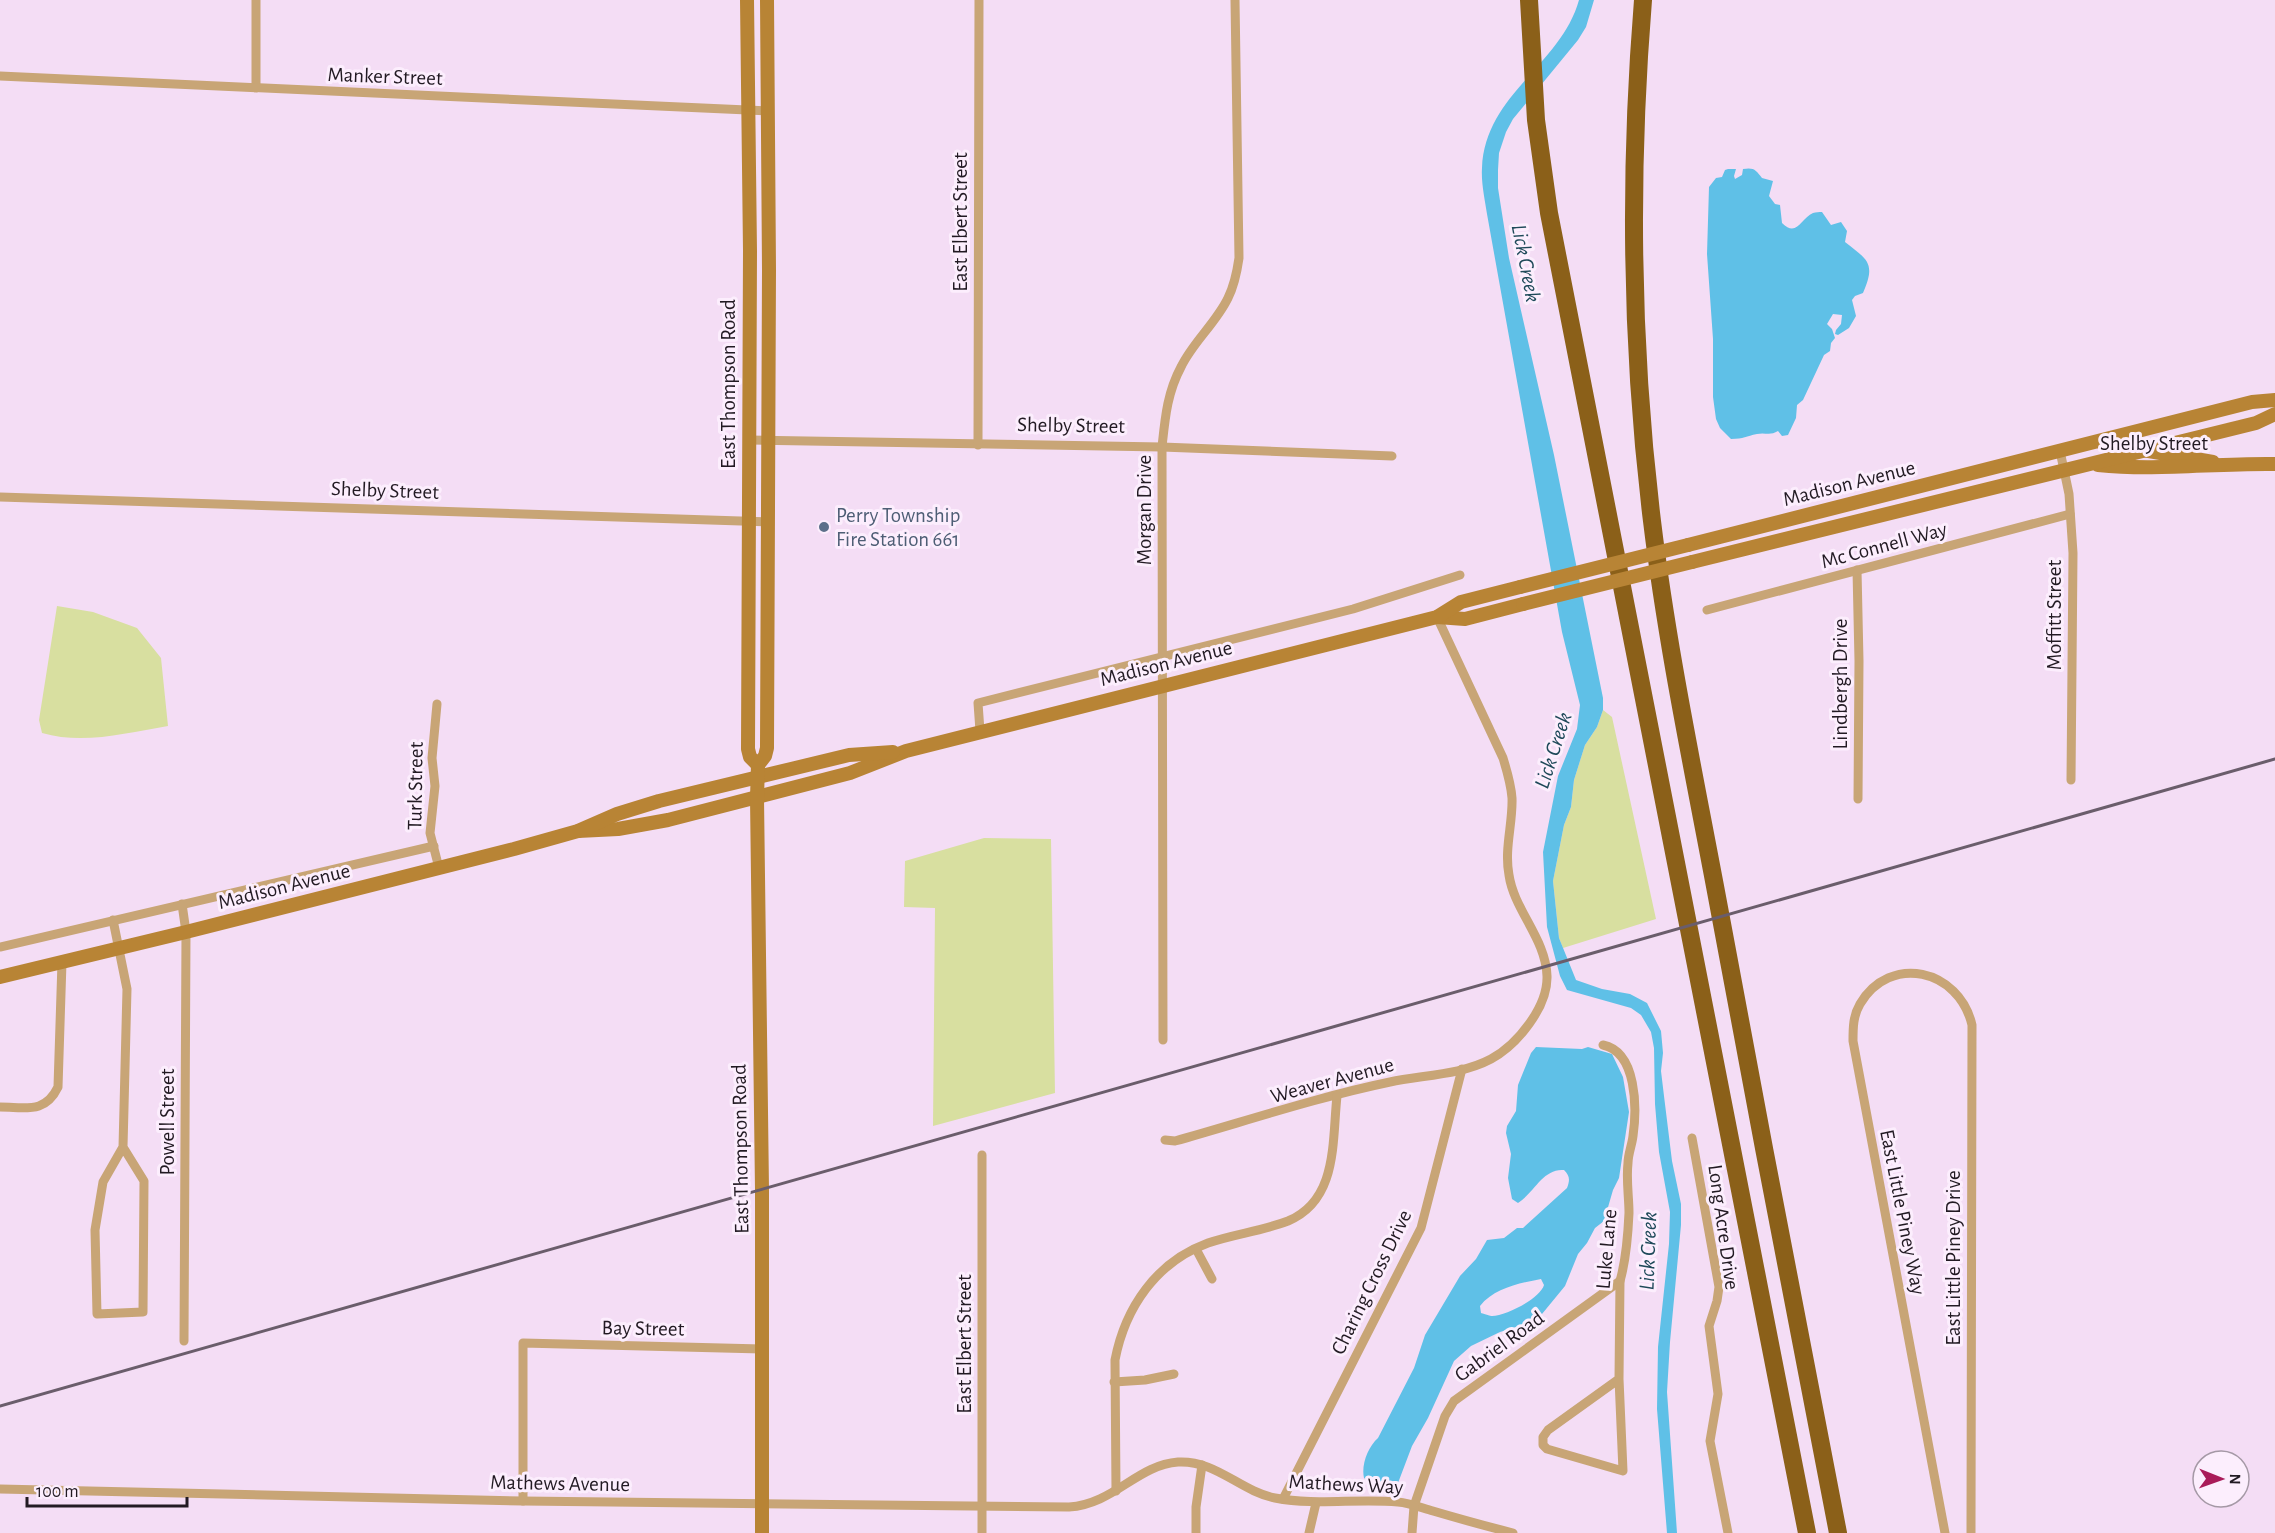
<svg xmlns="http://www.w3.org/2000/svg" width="2275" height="1533" viewBox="0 0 2275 1533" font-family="'Alegreya Sans',sans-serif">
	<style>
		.green { fill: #d8dfa0 }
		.water { fill: #5fc0e7; fill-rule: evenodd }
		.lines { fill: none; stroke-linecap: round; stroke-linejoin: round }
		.minor { stroke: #c8a576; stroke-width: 9 }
		.secondary { stroke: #b88435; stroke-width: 14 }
		.motorway { stroke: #8b6019; stroke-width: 18 }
		.rail { stroke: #6a5d6b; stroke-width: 3 }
		.secondary-bridge { stroke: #b88435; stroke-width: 14 }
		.service-dot { fill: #5c6f8a; stroke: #fceefd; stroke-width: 2 }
		.labels { text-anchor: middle; stroke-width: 6; stroke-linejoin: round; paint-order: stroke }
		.street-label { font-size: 21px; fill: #221a23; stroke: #fceefd }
		.service-label { font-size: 21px; fill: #4e5e75; stroke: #fceefd; text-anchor: start }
		.water-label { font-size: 22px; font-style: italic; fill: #1e4959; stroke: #fceefd }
	</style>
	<rect width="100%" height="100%" fill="#f4ddf5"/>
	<g class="green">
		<path d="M57 606 93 612 137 628 161 658 168 726C126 733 83 745 42 733L39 720Z"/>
		<path d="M1603 710 1612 717 1656 919 1563 948 1559 938 1553 881 1564 825 1571 807 1574 780 1585 745 1597 727Z"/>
		<path d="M984 838 1051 839 1055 1093 933 1126 935 908 904 907 905 861Z"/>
	</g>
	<g class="water">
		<path d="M1579 0H1594L1586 27 1578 40 1513 119 1506 132 1499 153 1498 170V188L1509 258 1554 455 1603 698V710L1597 727 1585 745 1574 780 1571 807 1564 825 1553 881 1559 938 1576 980 1602 989 1630 994 1647 1003 1661 1031 1663 1053 1661 1071 1664 1096 1672 1161 1681 1204V1225L1670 1342 1667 1392 1677 1533H1667L1657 1409 1658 1347 1669 1244 1670 1212 1659 1152 1655 1104 1654 1048 1651 1032 1641 1015 1631 1008 1567 990 1560 976 1547 927 1543 852 1558 776 1577 729 1580 705 1562 632 1487 214C1485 200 1481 183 1482 168 1485 94 1561 65 1579 0Z"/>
		<path d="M1728 169H1736L1734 176 1735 179 1742 175 1743 169C1754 167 1756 170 1762 178L1773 181 1769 196 1775 204 1780 205 1782 223C1797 238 1801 218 1813 213 1816 212 1819 212 1822 212L1831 225 1841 222 1847 231 1845 242C1868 260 1876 263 1863 293L1855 296 1852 300 1856 316 1849 328 1838 335 1835 334 1836 330 1841 324 1842 315 1833 314 1827 324 1832 329 1835 338 1831 343 1830 351 1824 355 1803 400 1797 405 1796 418 1788 435 1782 436 1778 431C1770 436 1765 432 1757 434 1746 436 1744 439 1731 439L1720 428 1716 419 1713 397V339L1707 254 1709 187 1716 178 1722 177 1725 170Z"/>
		<path d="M1536 1047 1582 1049 1588 1047 1612 1054 1623 1077 1629 1112 1619 1178 1613 1190 1604 1221 1595 1228 1587 1243 1578 1254 1565 1286 1542 1314 1529 1323 1500 1332 1471 1346 1454 1361 1428 1418 1412 1446 1398 1483C1386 1488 1375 1485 1364 1478 1361 1465 1368 1447 1378 1438L1414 1368 1425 1335 1460 1276 1476 1259 1487 1240 1504 1238 1517 1228H1523L1567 1188C1570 1180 1570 1176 1564 1170 1543 1168 1534 1193 1518 1203L1512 1199 1508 1178 1511 1154 1506 1133 1507 1126 1516 1111 1518 1085 1531 1053ZM1541 1279 1544 1285C1540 1299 1504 1317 1491 1316 1490 1316 1482 1313 1481 1313L1480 1306C1494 1288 1520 1283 1541 1279Z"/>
	</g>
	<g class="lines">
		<g class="minor">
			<path d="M256 0V88"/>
			<path d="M0 76 768 111"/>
			<path d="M749 440 1162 447 1392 456"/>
			<path d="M978 445 979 0"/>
			<path d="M2060 451 2069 494 2073 553 2071 780"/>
			<path d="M0 497 769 522"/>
			<path d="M1857 570 1859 661 1858 799"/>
			<path d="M1707 610 2070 514"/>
			<path d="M437 704 432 758 435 786 430 833 439 868"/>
			<path d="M980 731 978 703 1353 609 1460 575"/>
			<path d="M182 904 186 932 184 1341"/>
			<path d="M113 920 127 989 123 1147 103 1182 95 1230 97 1314 143 1312 144 1181 123 1147"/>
			<path d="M0 947 434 846"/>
			<path d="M1163 1040 1162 447C1165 419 1167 393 1181 367 1193 342 1216 323 1228 298 1234 286 1237 272 1239 258L1235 0"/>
			<path d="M1603 1045C1637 1052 1637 1108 1633 1136 1632 1145 1628 1154 1628 1163 1626 1180 1629 1197 1629 1213 1628 1235 1626 1260 1620 1281L1619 1379 1623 1471 1547 1449 1543 1445V1437L1548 1430 1619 1379"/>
			<path d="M0 1107C26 1107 45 1114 58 1087L62 962"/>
			<path d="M1692 1138 1719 1287 1717 1301 1709 1326 1718 1394 1710 1441 1728 1533"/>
			<path d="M1165 1140 1175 1141C1246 1121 1318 1097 1390 1082 1423 1075 1461 1075 1491 1059 1517 1045 1548 1007 1547 976 1546 939 1514 910 1509 875 1504 849 1513 823 1512 798 1511 784 1507 771 1503 758L1437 617"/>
			<path d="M982 1155V1533"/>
			<path d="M1196 1249 1212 1279"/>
			<path d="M1114 1382 1145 1380 1174 1374"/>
			<path d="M0 1489 523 1501 1069 1507C1114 1504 1137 1465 1178 1462 1216 1460 1240 1491 1275 1498 1316 1506 1357 1498 1398 1502 1410 1503 1422 1508 1433 1511 1460 1519 1486 1526 1513 1533"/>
			<path d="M1116 1491 1115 1360C1125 1308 1156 1262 1208 1243 1234 1234 1262 1231 1288 1221 1338 1200 1332 1142 1337 1096"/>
			<path d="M1283 1499 1421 1228 1462 1069"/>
			<path d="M523 1501V1343L762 1349"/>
			<path d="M1196 1533V1507L1202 1465"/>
			<path d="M1309 1533 1316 1503"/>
			<path d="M1412 1533 1414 1506 1445 1416 1454 1401 1620 1281"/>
			<path d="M1945 1533 1853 1041C1853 1028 1853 1016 1860 1004 1890 953 1959 969 1972 1025L1971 1533"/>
		</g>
		<g class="secondary">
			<path d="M747 0 750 251 748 749 750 757 758 765"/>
			<path d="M2102 443 2213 462"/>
			<path d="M2098 465C2157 471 2215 463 2275 464"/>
			<path d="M1688 545 2252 402 2275 400"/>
			<path d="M1692 562 2256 423 2275 414"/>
			<path d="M1437 617 1465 619 1523 604"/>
			<path d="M578 831 618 829 668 820 850 773 906 751 1437 617 1461 602 1520 587"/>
			<path d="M0 977 186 932 514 849 578 831 617 814 659 801 849 755 893 752"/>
			<path d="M762 1533V1189L757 798 758 765 765 756 767 748 769 270 767 0"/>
		</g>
		<g class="motorway">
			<path d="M1529 0 1536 120 1549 213 1807 1533"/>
			<path d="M1643 0C1629 173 1631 349 1652 521 1668 653 1696 783 1720 913 1758 1120 1798 1326 1838 1533"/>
		</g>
		<path class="rail" d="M0 1406 2275 759"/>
		<g class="secondary-bridge">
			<path d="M1520 587 1688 545"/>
			<path d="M1523 604 1692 562"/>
		</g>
	</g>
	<circle class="service-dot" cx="824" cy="527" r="6"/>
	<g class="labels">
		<g class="street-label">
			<text transform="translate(385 76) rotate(2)" y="7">Manker Street</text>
			<text transform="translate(960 222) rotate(-90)" y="7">East Elbert Street</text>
			<text transform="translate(728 384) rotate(-90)" y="7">East Thompson Road</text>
			<text transform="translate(1071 425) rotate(1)" y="7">Shelby Street</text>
			<text x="2154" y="450">Shelby Street</text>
			<text transform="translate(1849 483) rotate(-14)" y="7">Madison Avenue</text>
			<text transform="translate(385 490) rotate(2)" y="7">Shelby Street</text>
			<text transform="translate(1144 510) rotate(-90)" y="7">Morgan Drive</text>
			<text transform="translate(1884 545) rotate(-15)" y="7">Mc Connell Way</text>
			<text transform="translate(2054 615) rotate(-90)" y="7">Moffitt Street</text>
			<text transform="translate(1166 663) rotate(-14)" y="7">Madison Avenue</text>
			<text transform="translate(1840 684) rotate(-90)" y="7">Lindbergh Drive</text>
			<text transform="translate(415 786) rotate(-89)" y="7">Turk Street</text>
			<text transform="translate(284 886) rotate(-14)" y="7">Madison Avenue</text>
			<text transform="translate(1332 1080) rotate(-15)" y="7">Weaver Avenue</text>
			<text transform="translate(167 1122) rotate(-90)" y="7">Powell Street</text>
			<text transform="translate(740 1149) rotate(-91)" y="7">East Thompson Road</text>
			<text transform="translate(1903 1212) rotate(79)" y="7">East Little Piney Way</text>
			<text transform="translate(1724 1227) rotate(82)" y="7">Long Acre Drive</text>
			<text transform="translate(1606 1249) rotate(-85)" y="7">Luke Lane</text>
			<text transform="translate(1953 1258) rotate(-90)" y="7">East Little Piney Drive</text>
			<text transform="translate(1371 1282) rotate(-64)" y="7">Charing Cross Drive</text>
			<text transform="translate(643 1328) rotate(1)" y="7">Bay Street</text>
			<text transform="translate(964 1344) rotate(-90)" y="7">East Elbert Street</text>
			<text transform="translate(1499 1346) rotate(-36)" y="7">Gabriel Road</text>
			<text transform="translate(560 1483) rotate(1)" y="7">Mathews Avenue</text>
			<text transform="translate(1346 1484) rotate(3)" y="7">Mathews Way</text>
		</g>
		<g class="service-label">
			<text x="836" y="522">Perry Township<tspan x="836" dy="24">Fire Station 661</tspan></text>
		</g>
		<g class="water-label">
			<text transform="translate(1527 263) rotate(79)" y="8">Lick Creek</text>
			<text transform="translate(1552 750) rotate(-72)" y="8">Lick Creek</text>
			<text transform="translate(1647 1251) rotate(-88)" y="8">Lick Creek</text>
		</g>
	</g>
	<g transform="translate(2221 1479) rotate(91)"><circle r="28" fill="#fceefd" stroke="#a599a6" stroke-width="1.5"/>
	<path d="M0-4.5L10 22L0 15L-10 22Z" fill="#a91b59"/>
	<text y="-9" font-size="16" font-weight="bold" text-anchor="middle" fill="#221a23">N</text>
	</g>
	<path d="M27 1497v9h160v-9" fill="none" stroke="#221a23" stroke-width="3"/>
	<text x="36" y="1497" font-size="18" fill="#221a23" stroke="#fceefd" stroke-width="4.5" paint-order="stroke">100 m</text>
</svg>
